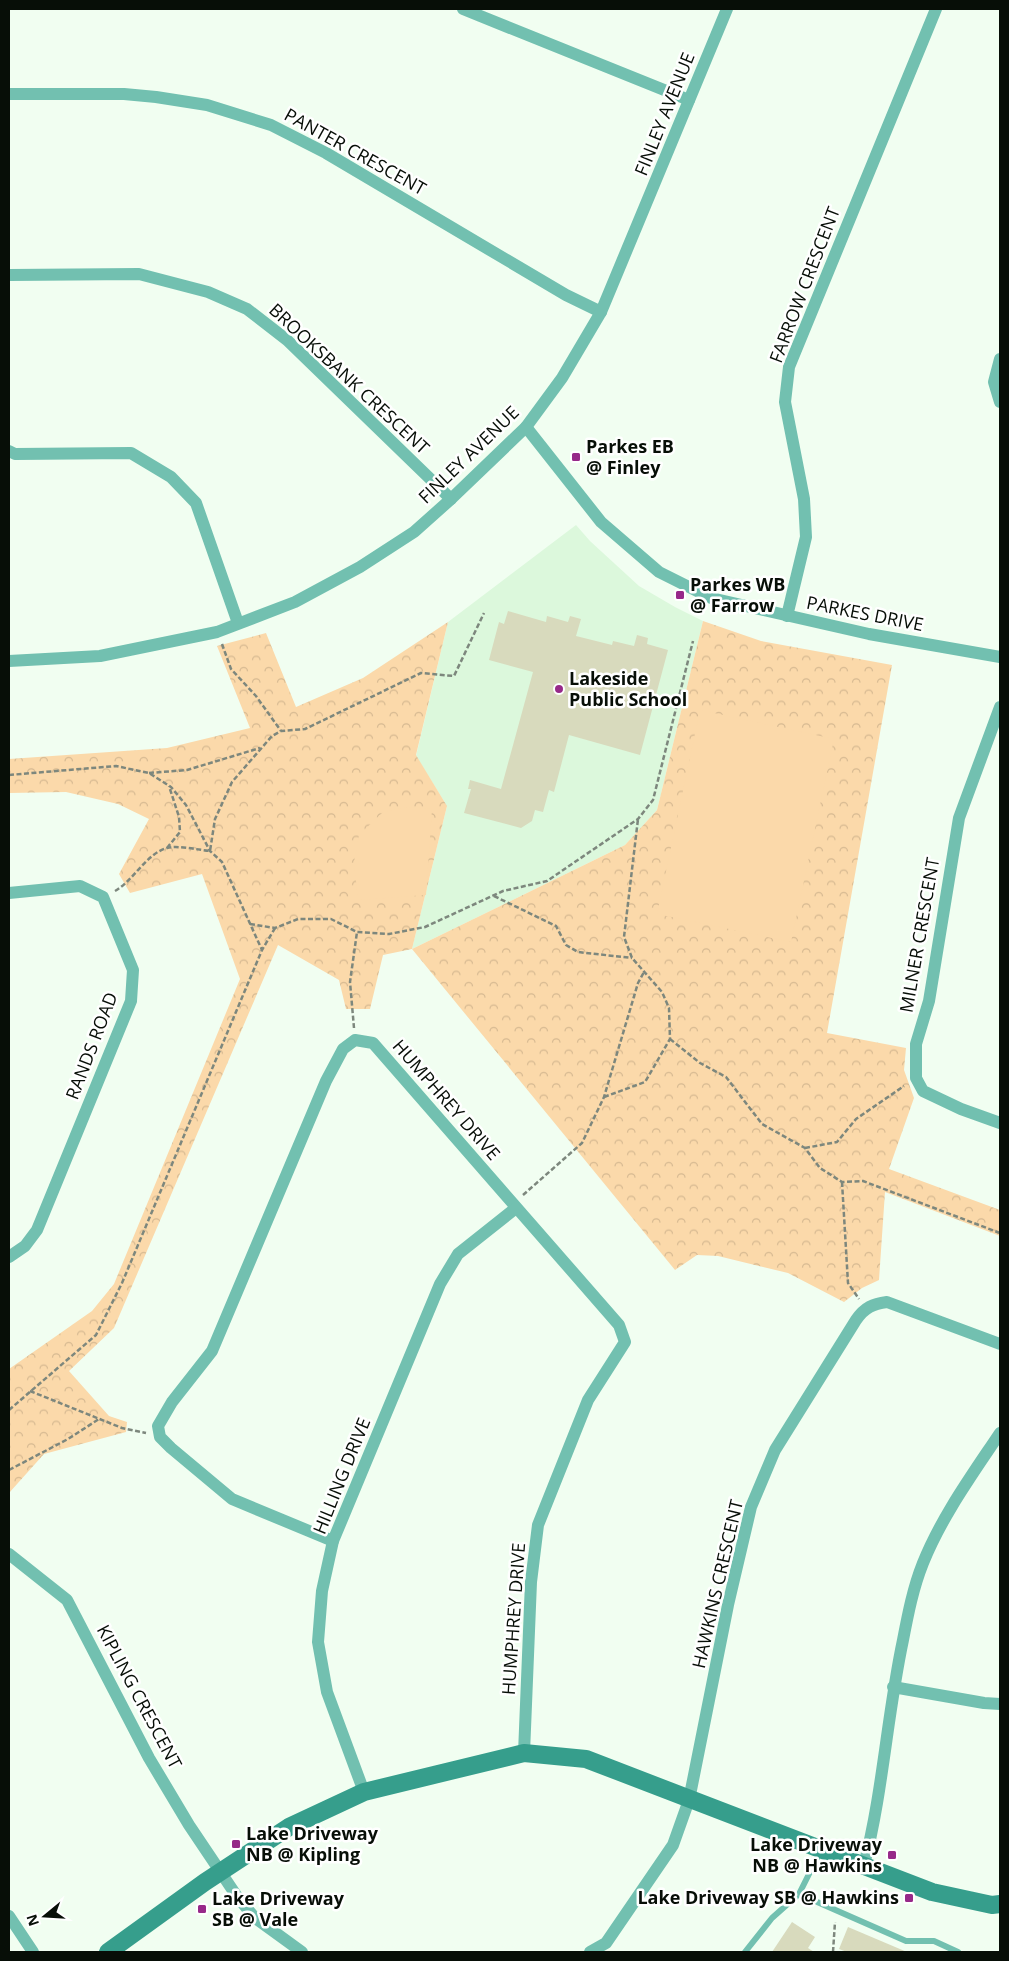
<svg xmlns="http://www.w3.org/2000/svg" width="1009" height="1961" viewBox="0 0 1009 1961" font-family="'Open Sans',sans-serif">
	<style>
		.built { fill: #dcf8dc }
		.park { fill: url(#park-crowns) }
		.garden { fill: #fbd9aa }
		.building { fill: #d8dabd }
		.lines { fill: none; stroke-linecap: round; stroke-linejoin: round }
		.path { stroke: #7d877d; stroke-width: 2.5; stroke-dasharray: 5 2.5; stroke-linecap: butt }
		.lane { stroke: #72c0b0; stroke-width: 6 }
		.street { stroke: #72c0b0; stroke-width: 12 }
		.secondary { stroke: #369e8c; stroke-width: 18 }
		.poi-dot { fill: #972989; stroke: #fff; stroke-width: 2 }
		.labels { text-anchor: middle; stroke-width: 5; stroke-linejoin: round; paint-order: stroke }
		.street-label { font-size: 18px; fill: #070e07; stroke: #fff }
		.poi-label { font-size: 18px; font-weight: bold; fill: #070e07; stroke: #fff; text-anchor: start }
	</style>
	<defs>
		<pattern id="park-crowns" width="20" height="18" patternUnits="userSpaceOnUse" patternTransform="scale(1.25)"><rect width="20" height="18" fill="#fbd9aa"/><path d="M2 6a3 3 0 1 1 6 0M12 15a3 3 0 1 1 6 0" fill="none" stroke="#d6b991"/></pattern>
	</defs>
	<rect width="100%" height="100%" fill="#f1fef1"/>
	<path class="built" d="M576 525 590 541 639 586 675 607 703 621 657 810 625 845 412 949 447 806 416 756 448 622Z"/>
	<path class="park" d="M703 621 761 641 892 665 827 1033 906 1048 904 1070 914 1098 889 1169 1000 1210V1236L885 1192 879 1280 862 1288 844 1302 788 1273 718 1256 697 1255 675 1270 412 949 383 955 370 1009H346L339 980 278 945 114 1328 69 1371 109 1416 127 1422 126 1432 44 1454 9 1493V1369L92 1311 114 1284 240 979 202 874 130 893 119 874 149 819 118 804 66 792 9 793V759L167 748 250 728 217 646 266 633 296 707 363 678 448 622 416 755 447 806 412 949 625 845 657 810Z"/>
	<g class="garden">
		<path d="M700 710 834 739 791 942 657 914Z"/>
		<path d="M407 807 432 809 426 895 358 900 354 862 359 835 383 812Z"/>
	</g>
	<g class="building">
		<path d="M508 611 546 622 547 616 568 622 570 616 581 619 576 636 612 645 613 641 634 646 637 635 648 638 647 644 668 650 640 755 569 735 554 792 549 790 543 812 535 810 532 821 521 828 464 813 471 789H468L470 780 501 789 533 672 489 660 499 622 504 624Z"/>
		<path d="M792 1922 815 1937 808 1948 814 1952H772Z"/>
		<path d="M848 1927 907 1952H847L839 1949Z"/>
	</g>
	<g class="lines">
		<g class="path">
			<path d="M222 644 231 669 256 696 281 731"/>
			<path d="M149 773 187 770 260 748"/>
			<path d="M9 775 116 766 149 773 171 787 186 805 210 851 222 862 262 950"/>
			<path d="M167 848 180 832 179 817 169 786"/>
			<path d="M115 891C133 881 147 853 167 848 177 845 199 850 210 851L215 819 232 782 272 736 281 731 305 729 421 673 454 676 484 613"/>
			<path d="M494 896 556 926 566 945 578 952 632 958"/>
			<path d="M250 924 275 928 298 919H331L357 932 389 934 425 927 503 891 547 881 638 819 653 800 693 641"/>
			<path d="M354 1028 350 982 357 932"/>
			<path d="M670 1039 700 1063 726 1077 762 1124 805 1148 820 1168 842 1182 863 1181 1000 1233"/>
			<path d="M604 1097 645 1082 670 1039 669 1008 662 992 632 958 624 937 638 819"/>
			<path d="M805 1148 837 1142 856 1119 904 1086"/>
			<path d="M842 1182 848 1283 859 1299"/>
			<path d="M523 1195 582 1143 604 1097 638 983 644 972"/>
			<path d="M30 1391 122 1428 146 1433"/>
			<path d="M9 1410 96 1335 122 1283 262 950 275 928"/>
			<path d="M9 1470 68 1439 99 1419"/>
			<path d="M833 1952 835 1922"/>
		</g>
		<g class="lane">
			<path d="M799 1894 906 1941H934L958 1952"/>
			<path d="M745 1952 772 1918 799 1894 821 1850"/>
		</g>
		<g class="street">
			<path d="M463 9 689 100"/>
			<path d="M9 94H124L156 97 207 105 271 125 326 153 566 295 601 312"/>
			<path d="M9 275 139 274 208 292 247 309 287 340 451 499"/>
			<path d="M1000 359 994 382 1000 402"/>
			<path d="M526 427 601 522 659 572 711 598 869 634 1000 657"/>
			<path d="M9 451 15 454 131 453 171 477 196 503 238 623"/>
			<path d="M787 616 806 537 804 499 785 402 789 367 936 9"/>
			<path d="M9 661 100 656 217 632 295 602 360 567 414 532 451 499 526 427 562 378 601 312 727 9"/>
			<path d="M1000 707 959 818 929 1001 916 1044V1078L923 1091 961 1109 1000 1123"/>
			<path d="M9 893 80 886 103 897 133 970 131 1001 37 1230 25 1246 9 1257"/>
			<path d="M333 1541 232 1499 171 1448 160 1437 158 1426 172 1402 212 1351 326 1081 343 1049 355 1040 373 1043 619 1325 625 1342 588 1400 538 1525 531 1582 524 1753"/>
			<path d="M9 1554 67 1600 149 1758 189 1825 236 1895 254 1917 302 1952"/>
			<path d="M893 1687 984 1703 1000 1704"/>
			<path d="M364 1792 327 1692 318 1642 322 1591 333 1541 440 1284 458 1254 516 1208"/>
			<path d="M864 1865C883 1792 887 1715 903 1640 908 1614 913 1588 923 1563 942 1516 972 1475 1000 1433"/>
			<path d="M9 1916 33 1952"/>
			<path d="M590 1952 606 1943 673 1845 689 1800 728 1605 751 1507 775 1450 856 1320C865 1307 873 1304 887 1302L1000 1344"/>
		</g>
		<path class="secondary" d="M108 1952 205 1882 289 1827 364 1792 524 1753 586 1759 932 1892 992 1905 1000 1904"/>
	</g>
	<g class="poi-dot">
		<rect x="571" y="452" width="10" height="10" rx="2.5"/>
		<rect x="675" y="590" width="10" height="10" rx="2.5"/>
		<circle cx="559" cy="689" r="5"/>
		<rect x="231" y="1839" width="10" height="10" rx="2.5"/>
		<rect x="887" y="1850" width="10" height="10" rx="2.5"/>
		<rect x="904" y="1893" width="10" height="10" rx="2.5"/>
		<rect x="197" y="1904" width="10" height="10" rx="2.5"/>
	</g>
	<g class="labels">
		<g class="street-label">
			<text transform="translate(665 114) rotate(-68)" y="6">FINLEY AVENUE</text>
			<text transform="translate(355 152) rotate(29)" y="6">PANTER CRESCENT</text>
			<text transform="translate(805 285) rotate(-69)" y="6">FARROW CRESCENT</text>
			<text transform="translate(349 379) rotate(43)" y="6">BROOKSBANK CRESCENT</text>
			<text transform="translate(469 455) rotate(-44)" y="6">FINLEY AVENUE</text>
			<text transform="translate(865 614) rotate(11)" y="6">PARKES DRIVE</text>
			<text transform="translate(920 935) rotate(-80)" y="6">MILNER CRESCENT</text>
			<text transform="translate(92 1046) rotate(-69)" y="6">RANDS ROAD</text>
			<text transform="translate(446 1100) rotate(49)" y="6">HUMPHREY DRIVE</text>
			<text transform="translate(342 1476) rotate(-68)" y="6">HILLING DRIVE</text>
			<text transform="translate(718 1584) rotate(-77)" y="6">HAWKINS CRESCENT</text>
			<text transform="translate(514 1619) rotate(-86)" y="6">HUMPHREY DRIVE</text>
			<text transform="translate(139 1697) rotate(62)" y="6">KIPLING CRESCENT</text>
		</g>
		<g class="poi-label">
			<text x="586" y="453">Parkes EB<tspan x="586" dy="21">@ Finley</tspan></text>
			<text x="690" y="591">Parkes WB<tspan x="690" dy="21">@ Farrow</tspan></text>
			<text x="569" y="685">Lakeside<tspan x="569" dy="21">Public School</tspan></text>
			<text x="246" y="1840">Lake Driveway<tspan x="246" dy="21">NB @ Kipling</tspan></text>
			<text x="882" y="1851" text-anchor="end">Lake Driveway<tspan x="882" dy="21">NB @ Hawkins</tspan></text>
			<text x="899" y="1904" text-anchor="end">Lake Driveway SB @ Hawkins</text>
			<text x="212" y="1905">Lake Driveway<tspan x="212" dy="21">SB @ Vale</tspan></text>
		</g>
	</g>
	<rect width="1009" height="1961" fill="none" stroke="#070e07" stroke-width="20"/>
	<g transform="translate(45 1916) rotate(252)" stroke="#ffffff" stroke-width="4" paint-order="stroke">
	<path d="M0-4L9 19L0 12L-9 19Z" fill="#070e07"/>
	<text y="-8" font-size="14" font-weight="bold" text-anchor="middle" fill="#070e07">N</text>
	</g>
</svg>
